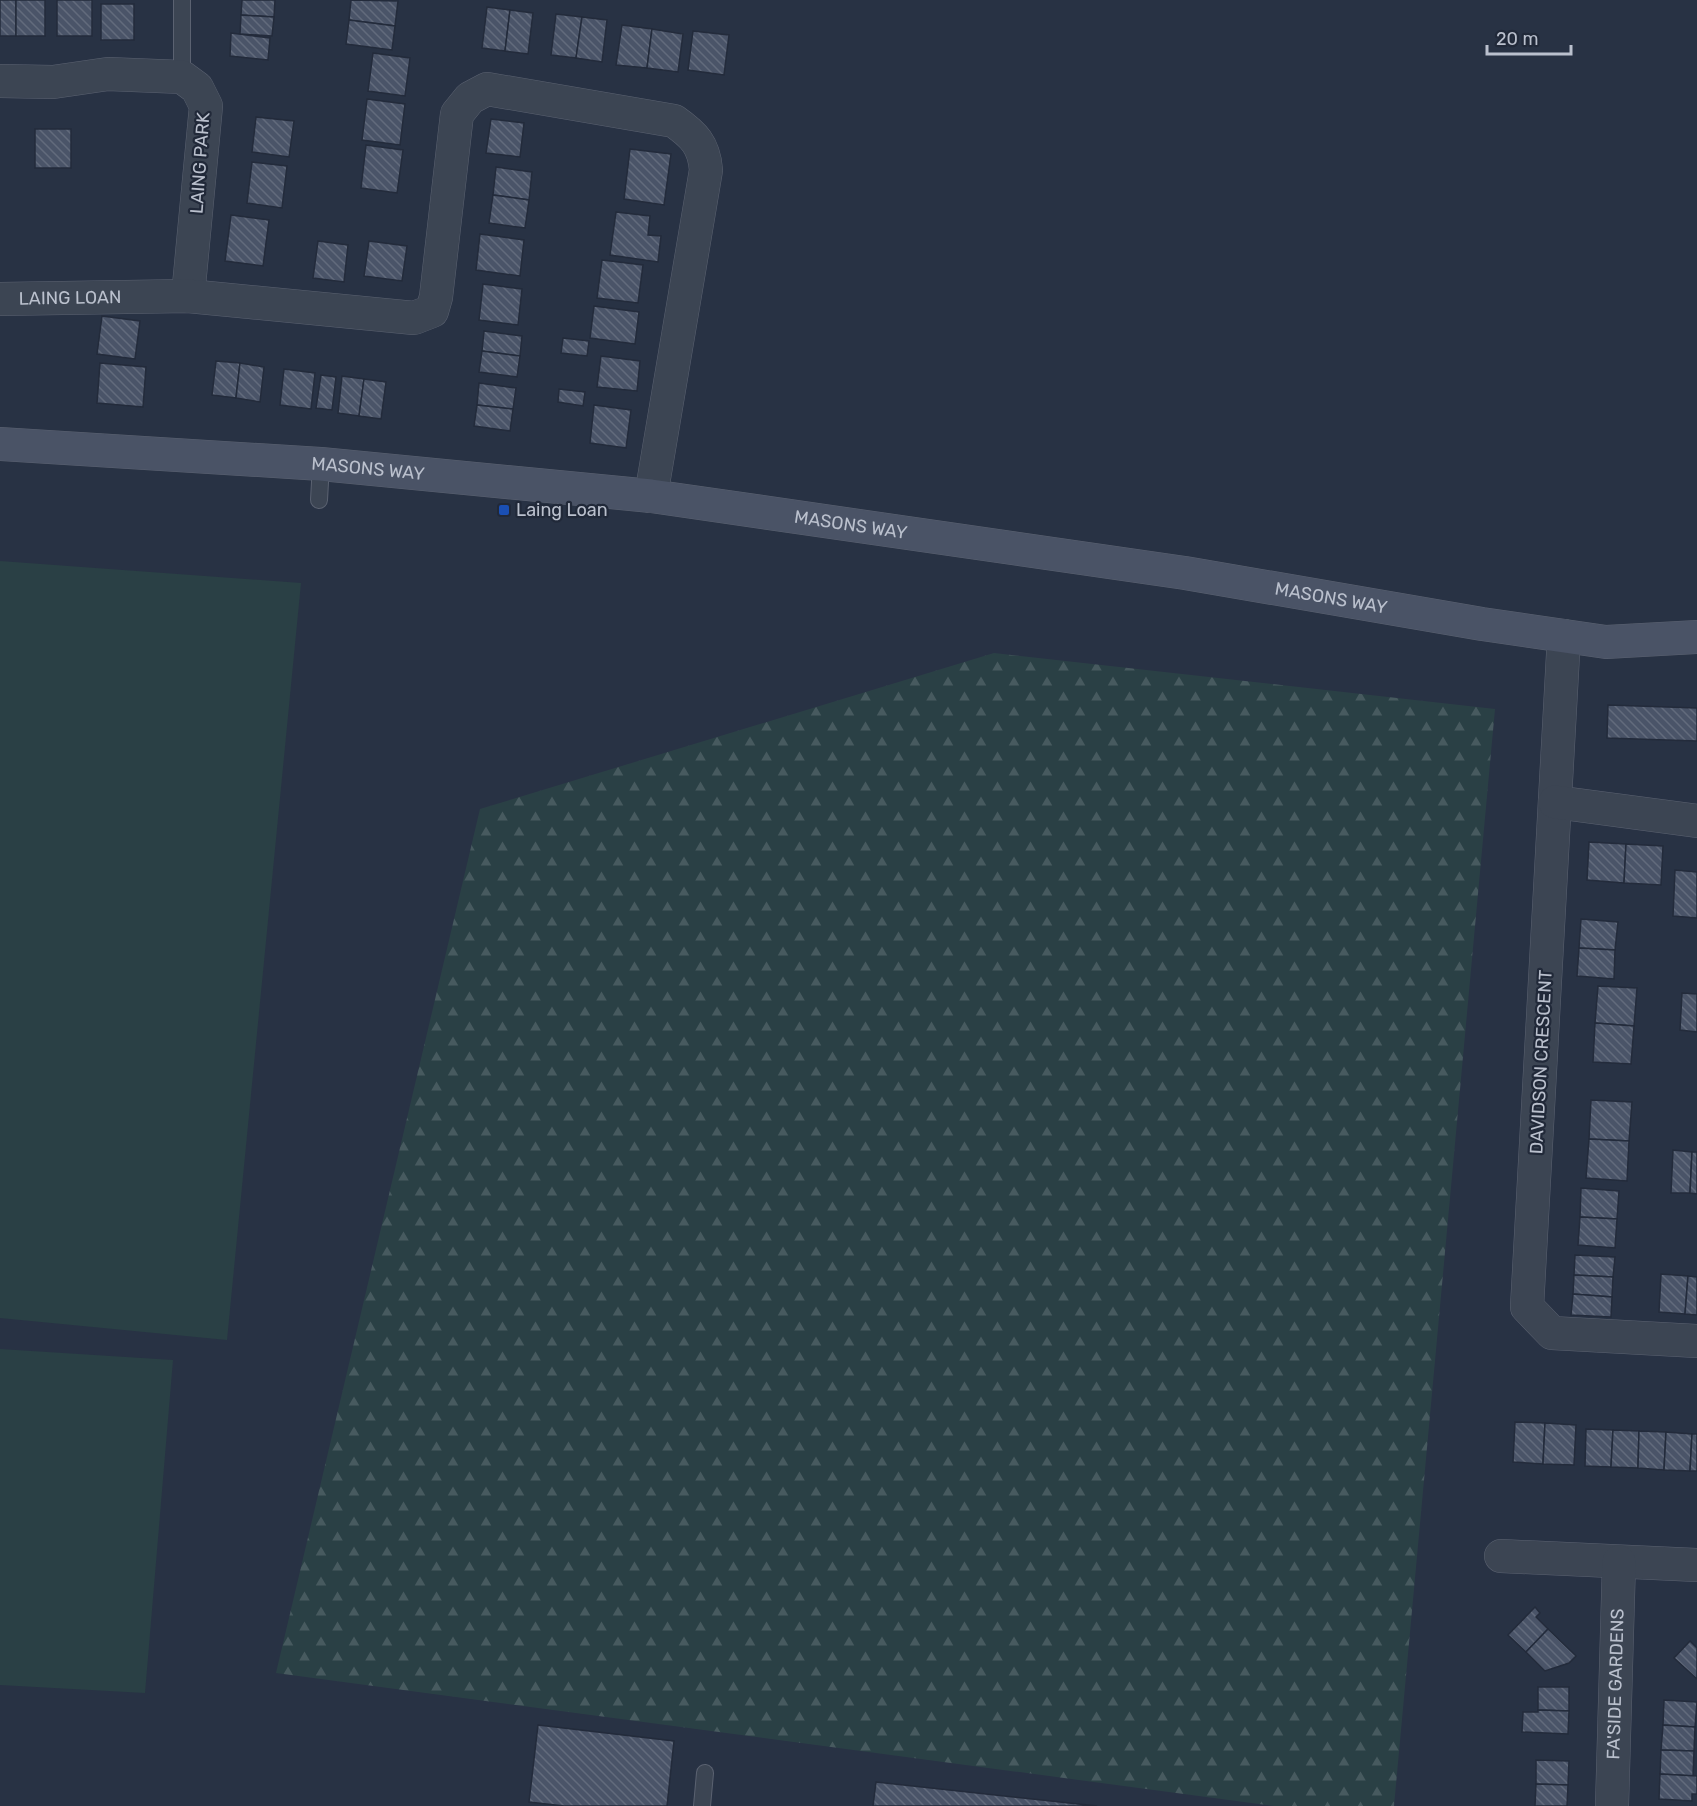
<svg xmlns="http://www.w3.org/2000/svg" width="1697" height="1806" viewBox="0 0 1697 1806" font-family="Rubik,sans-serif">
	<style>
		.green { fill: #2a4045 }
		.forest { fill: url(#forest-firs) }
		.building { fill: url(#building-back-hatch); stroke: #232b3b; stroke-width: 1.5 }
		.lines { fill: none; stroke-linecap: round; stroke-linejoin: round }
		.lane-casing { stroke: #5b6271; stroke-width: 18 }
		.street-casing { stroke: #5b6271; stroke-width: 34 }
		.secondary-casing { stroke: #5b6271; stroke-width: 34 }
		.lane { stroke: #3c4553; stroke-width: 16 }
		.street { stroke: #3c4553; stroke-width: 33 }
		.secondary { stroke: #4a5366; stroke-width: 33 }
		.transit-dot { fill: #1a4fb4; stroke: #212939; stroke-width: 2 }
		.labels { text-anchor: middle; stroke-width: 4.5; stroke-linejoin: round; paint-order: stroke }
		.street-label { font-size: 18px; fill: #bac0cd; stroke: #212939 }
		.poi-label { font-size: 18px; fill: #bac0cd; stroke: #212939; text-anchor: start }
	</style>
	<defs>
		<pattern id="forest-firs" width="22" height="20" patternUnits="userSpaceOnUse" patternTransform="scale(1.5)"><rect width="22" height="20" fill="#2a4045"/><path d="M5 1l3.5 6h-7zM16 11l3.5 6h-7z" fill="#475a5f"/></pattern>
		<pattern id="building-back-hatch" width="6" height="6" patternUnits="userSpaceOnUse" patternTransform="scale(1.5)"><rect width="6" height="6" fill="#4a5468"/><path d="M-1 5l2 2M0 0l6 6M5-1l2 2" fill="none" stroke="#626b7c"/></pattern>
	</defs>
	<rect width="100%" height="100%" fill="#283244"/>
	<g class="green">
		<path d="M0 561 301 583 227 1340 0 1318Z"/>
		<path d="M0 1349 173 1360 145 1693 0 1685Z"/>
	</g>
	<path class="forest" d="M994 653 1495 709 1394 1806H1274L276 1673 480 809Z"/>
	<g class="building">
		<rect x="0" y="0" width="16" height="36"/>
		<rect x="16" y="0" width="29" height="36"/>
		<rect x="57" y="0" width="35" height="36"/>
		<path d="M242 0H275L274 17 241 15Z"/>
		<path d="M351 0 398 1 395 26 349 20Z"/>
		<rect x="101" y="4" width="33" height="36"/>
		<path d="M487 7 510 10 505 51 482 48Z"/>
		<path d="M510 10 533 13 528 54 505 51Z"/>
		<path d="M556 14 582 17 576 58 551 55Z"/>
		<path d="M241 15 274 17 272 36 240 34Z"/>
		<path d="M582 17 607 20 602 62 576 58Z"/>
		<path d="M349 20 395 26 392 50 346 44Z"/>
		<path d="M622 25 652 29 647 68 616 65Z"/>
		<path d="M652 29 683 34 678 72 647 68Z"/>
		<path d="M693 31 729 35 724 75 688 70Z"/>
		<path d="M231 33 270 38 268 60 230 56Z"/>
		<path d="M373 53 410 58 405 96 368 91Z"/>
		<path d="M367 99 405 104 400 145 362 140Z"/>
		<path d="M256 117 294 121 289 157 252 152Z"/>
		<path d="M491 119 524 123 520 157 486 153Z"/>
		<rect x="35" y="129" width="36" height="39"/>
		<path d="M366 145 403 150 397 193 361 188Z"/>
		<path d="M630 149 671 154 664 205 624 199Z"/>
		<path d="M252 162 287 166 282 208 247 203Z"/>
		<path d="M496 167 532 172 529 200 493 195Z"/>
		<path d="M493 195 529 200 525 228 489 223Z"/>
		<path d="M616 212 650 216 648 235 661 236 658 262 610 255Z"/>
		<path d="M231 215 269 220 263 266 225 261Z"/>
		<path d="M480 234 524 240 520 276 476 270Z"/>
		<path d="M318 241 348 245 344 282 313 278Z"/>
		<path d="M369 241 407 246 402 281 364 276Z"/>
		<path d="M602 260 643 265 638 303 597 298Z"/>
		<path d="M483 284 522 289 518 325 479 320Z"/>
		<path d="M594 306 639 312 635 344 590 338Z"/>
		<path d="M102 316 140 321 135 359 97 354Z"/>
		<path d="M484 331 522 336 520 356 482 351Z"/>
		<path d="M563 338 589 341 587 356 561 353Z"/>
		<path d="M482 351 520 356 517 377 479 372Z"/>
		<path d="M601 356 640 361 637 391 597 387Z"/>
		<path d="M216 361 240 363 236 398 212 395Z"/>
		<path d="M100 363 146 367 143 407 97 403Z"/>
		<path d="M240 363 264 367 260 402 236 398Z"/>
		<path d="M284 369 315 373 311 409 280 405Z"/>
		<path d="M321 375 336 377 332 410 316 408Z"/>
		<path d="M342 376 364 379 359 416 338 413Z"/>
		<path d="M364 379 386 382 381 419 359 416Z"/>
		<path d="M479 383 516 388 513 409 477 405Z"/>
		<path d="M559 389 585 392 583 406 558 402Z"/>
		<path d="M477 405 513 409 510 431 474 426Z"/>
		<path d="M594 405 631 410 626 448 590 443Z"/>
		<path d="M1608 705 1697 708V741L1607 738Z"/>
		<path d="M1589 842 1626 844 1624 883 1587 880Z"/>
		<path d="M1626 844 1663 846 1661 885 1624 883Z"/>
		<path d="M1675 870 1697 872V918L1673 916Z"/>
		<path d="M1581 919 1618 922 1615 950 1579 948Z"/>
		<path d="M1579 948 1615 950 1614 979 1577 976Z"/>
		<path d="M1598 986 1637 988 1634 1026 1595 1023Z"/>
		<path d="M1682 993 1697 994V1032L1680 1030Z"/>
		<path d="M1595 1023 1634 1026 1631 1064 1593 1062Z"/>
		<path d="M1591 1100 1632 1102 1629 1141 1589 1139Z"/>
		<path d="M1589 1139 1629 1141 1627 1181 1586 1178Z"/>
		<path d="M1673 1150 1692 1152 1690 1193H1671Z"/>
		<path d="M1692 1152H1697V1194L1690 1193Z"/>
		<path d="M1581 1188 1619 1191 1617 1219 1580 1217Z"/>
		<path d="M1580 1217 1617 1219 1615 1248 1578 1245Z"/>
		<path d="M1575 1255 1615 1257 1613 1277 1574 1275Z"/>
		<path d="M1661 1274 1688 1276 1685 1314 1659 1312Z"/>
		<path d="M1574 1275 1613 1277 1612 1297 1573 1294Z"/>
		<path d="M1688 1276 1697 1277V1315L1685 1314Z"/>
		<path d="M1573 1294 1612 1297 1611 1317 1571 1315Z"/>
		<path d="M1515 1422 1545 1423 1543 1464 1513 1462Z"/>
		<path d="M1545 1423 1576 1425 1574 1465 1543 1464Z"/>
		<path d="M1586 1429 1613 1430 1611 1467 1585 1466Z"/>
		<path d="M1613 1430 1639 1431 1638 1468 1611 1467Z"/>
		<path d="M1639 1431 1666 1432 1664 1470 1638 1468Z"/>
		<path d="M1666 1432 1692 1434 1690 1471 1664 1470Z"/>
		<path d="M1692 1434H1697V1471H1690Z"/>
		<path d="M1535 1607 1540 1613 1536 1617 1548 1629 1526 1652 1508 1635Z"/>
		<path d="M1548 1629 1576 1656 1569 1663 1545 1671 1526 1652Z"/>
		<path d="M1690 1641 1697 1648V1679L1674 1658Z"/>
		<path d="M1538 1687H1569V1711L1538 1710Z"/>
		<path d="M1664 1700 1697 1702 1695 1727 1663 1725Z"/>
		<path d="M1538 1710 1569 1711 1568 1734 1522 1732 1523 1712H1538Z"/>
		<path d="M538 1725 674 1741 667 1806H564L529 1802Z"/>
		<path d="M1663 1725 1695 1727 1694 1751 1661 1750Z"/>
		<path d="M1661 1750 1694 1751 1693 1776 1660 1774Z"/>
		<path d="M1536 1760 1569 1761 1568 1785 1536 1784Z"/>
		<path d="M1660 1774 1697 1776V1794H1692V1801L1659 1799Z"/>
		<path d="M876 1782 1097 1806H873Z"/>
		<path d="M1536 1784 1568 1785 1567 1806H1535Z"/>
	</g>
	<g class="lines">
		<g class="lane-casing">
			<g id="lane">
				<path d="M182 77V0"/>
				<path d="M319 500 321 464"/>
				<path d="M702 1806 705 1773"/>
			</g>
		</g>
		<g class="street-casing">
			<g id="street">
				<path d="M0 81 53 82 108 74 182 77 197 88 206 106 188 296"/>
				<path id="s1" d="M0 299 188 296 414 318 432 311 436 297 457 114 470 98 487 89 674 121C694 135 704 145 706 170L651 496"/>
				<path d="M1564 636 1527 1307 1552 1333 1697 1341"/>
				<path d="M1555 802 1697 821"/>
				<path d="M1501 1556 1697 1565"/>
				<path id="s2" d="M1612 1806 1619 1562"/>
			</g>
		</g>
		<g class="secondary-casing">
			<g id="secondary">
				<path id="s3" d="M0 444 321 464 651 496 1185 573 1482 624 1606 642 1697 637"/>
			</g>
		</g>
		<use href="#lane" class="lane"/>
		<use href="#street" class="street"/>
		<use href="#secondary" class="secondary"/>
	</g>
	<rect class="transit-dot" x="498" y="504" width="12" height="12" rx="3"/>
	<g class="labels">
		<g class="street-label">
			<text transform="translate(200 163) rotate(-86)" y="6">LAING PARK</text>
			<text dy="6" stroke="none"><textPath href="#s1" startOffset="70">LAING LOAN</textPath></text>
			<text dy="6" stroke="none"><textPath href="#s3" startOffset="369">MASONS WAY</textPath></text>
			<text dy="6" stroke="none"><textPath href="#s3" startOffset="855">MASONS WAY</textPath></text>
			<text dy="6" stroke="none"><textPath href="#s3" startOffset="1341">MASONS WAY</textPath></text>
			<text transform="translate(1541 1062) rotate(-87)" y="6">DAVIDSON CRESCENT</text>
			<text dy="6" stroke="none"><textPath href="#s2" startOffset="122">FA'SIDE GARDENS</textPath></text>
		</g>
		<g class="poi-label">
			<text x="516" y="516">Laing Loan</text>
		</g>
	</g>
	<path d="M1487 45v9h84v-9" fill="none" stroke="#bac0cd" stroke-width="3"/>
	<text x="1496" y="45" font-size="18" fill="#bac0cd" stroke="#212939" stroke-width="4.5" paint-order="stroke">20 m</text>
</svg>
